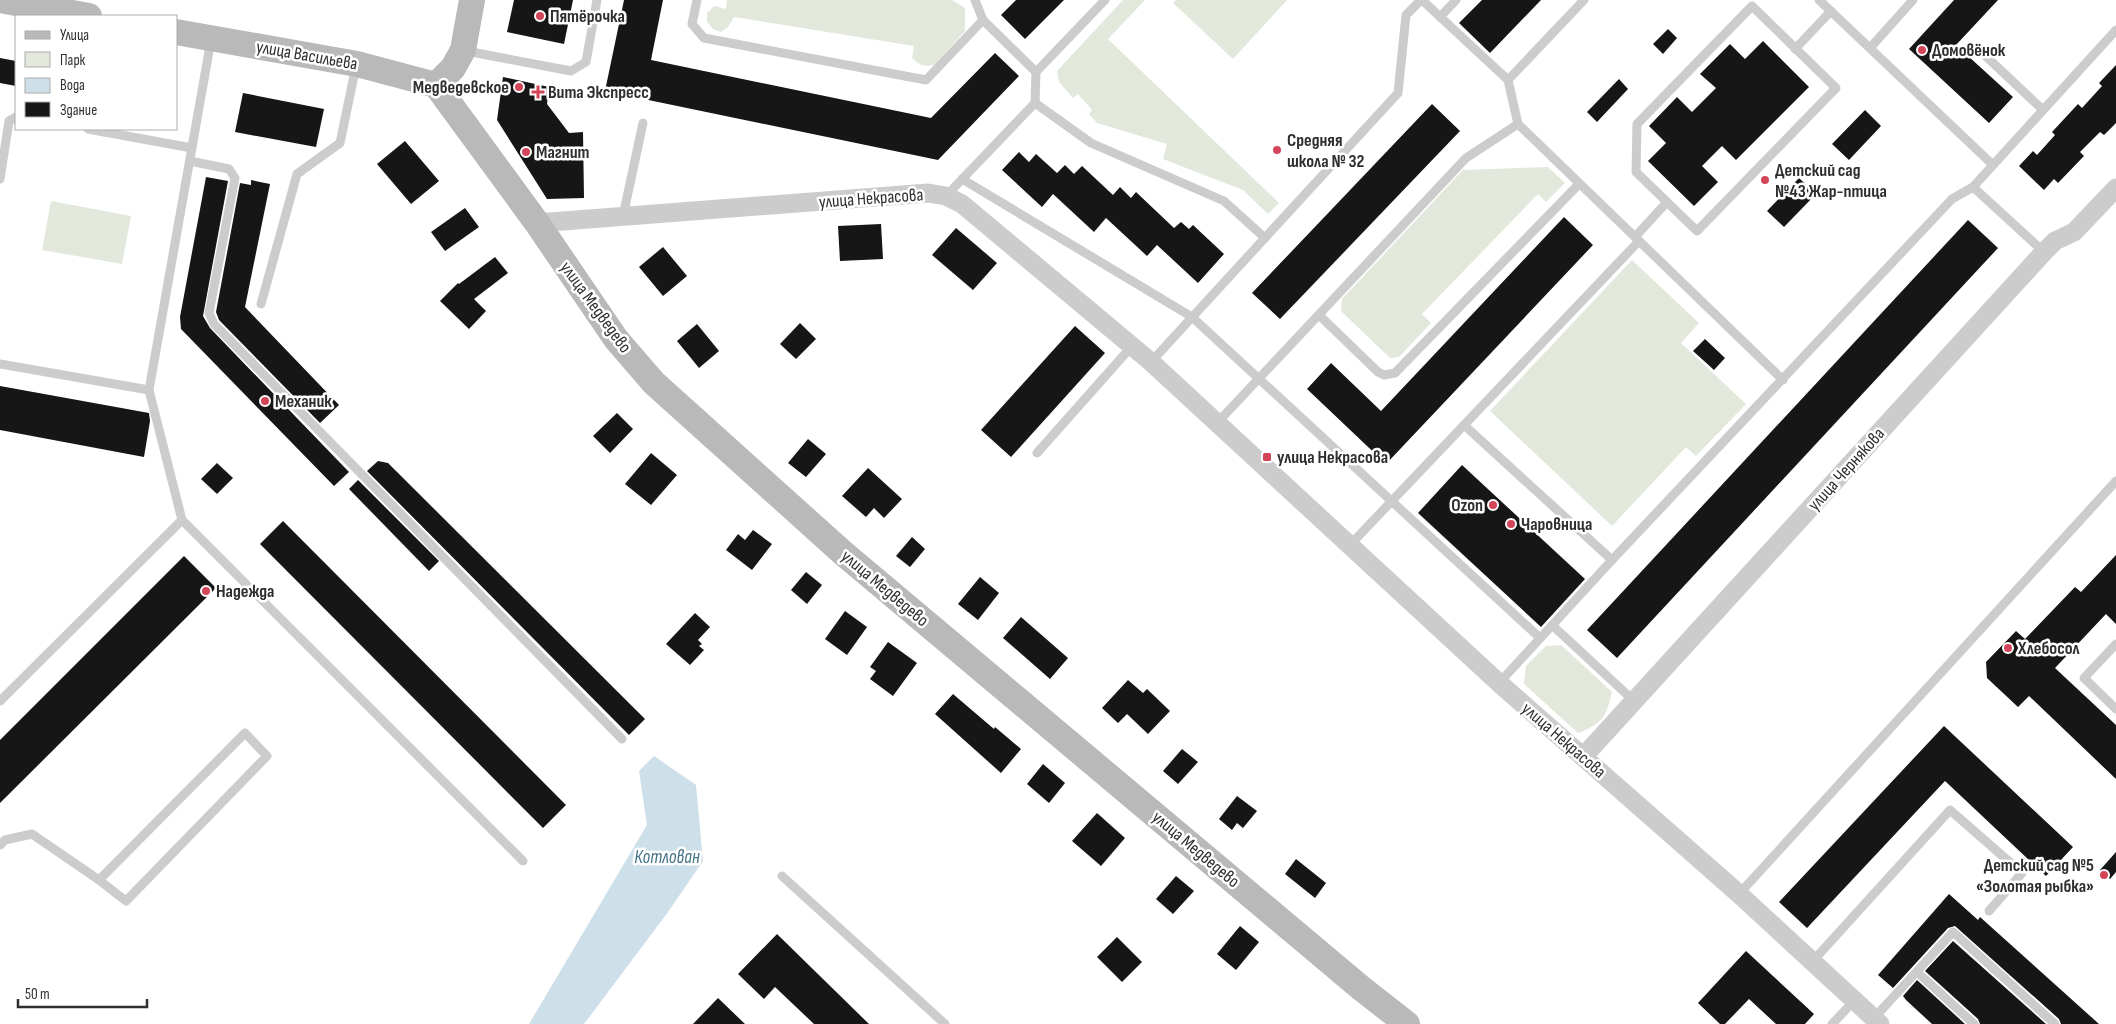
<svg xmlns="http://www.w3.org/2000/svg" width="2116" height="1024" viewBox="0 0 2116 1024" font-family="'Sofia Sans Condensed',sans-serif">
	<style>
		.green { fill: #e3e8dc }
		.water { fill: #cde0e9 }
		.building { fill: #161616 }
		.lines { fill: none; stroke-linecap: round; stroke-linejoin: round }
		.lane { stroke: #ccc; stroke-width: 9 }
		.street { stroke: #ccc; stroke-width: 19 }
		.secondary { stroke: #b9b9b9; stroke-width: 26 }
		.poi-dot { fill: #d34558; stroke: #fff; stroke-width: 2 }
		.labels { text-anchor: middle; stroke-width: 5; stroke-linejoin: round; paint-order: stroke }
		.poi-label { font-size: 18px; font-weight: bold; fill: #2f2f2f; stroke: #fff; text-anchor: start }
		.street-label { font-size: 18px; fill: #2f2f2f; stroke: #fff }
		.water-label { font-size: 19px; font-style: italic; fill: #457389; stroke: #fff }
	</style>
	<rect width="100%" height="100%" fill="#fff"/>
	<g class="green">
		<path d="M727 0H952L965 8V31L934 65C924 67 919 65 912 58L914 46 734 17 728 27 721 32 713 29 707 22V13L714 6 726 9Z"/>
		<path d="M1123 0H1145L1108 39 1279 203 1268 214 1243 190 1163 159 1167 144 1097 123 1089 114 1092 110 1078 94 1073 98 1059 82 1057 71Z"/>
		<path d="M1176 0H1287L1233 59 1173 3Z"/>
		<path d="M1548 167 1565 183 1546 202 1538 194 1422 314 1431 323 1399 357 1390 358 1341 311 1342 299 1463 170Z"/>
		<path d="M51 201 131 216 122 264 42 250Z"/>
		<path d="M1632 260 1699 323 1681 343 1746 404 1696 456 1686 447 1612 526 1490 411Z"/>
		<path d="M1561 645 1612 692C1606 717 1603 723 1578 733L1524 684 1526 666 1546 646Z"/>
	</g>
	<path class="water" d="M654 756 696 785 703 861 668 912 584 1024H529L647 825 639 771Z"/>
	<g class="building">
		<path d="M514 0H573L564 44 507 32Z"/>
		<path d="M624 0H663L651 60 931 118 995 53 1019 76 938 160 605 91Z"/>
		<path d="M1016 0H1064L1025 39 1001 15Z"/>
		<path d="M1482 0H1541L1490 53 1459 23Z"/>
		<path d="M1954 0H1998L1956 45 2013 97 1989 123 1909 49Z"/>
		<path d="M1668 29 1677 38 1663 54 1653 44Z"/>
		<path d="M1763 41 1809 87 1736 160 1722 146 1702 166 1718 182 1694 206 1648 161 1666 143 1649 126 1677 97 1692 112 1716 88 1700 74 1730 44 1745 59Z"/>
		<path d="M0 58 16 61V86L0 83Z"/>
		<path d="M2116 65V123L2104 135 2100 132 2080 152 2084 156 2058 183 2054 179 2044 190 2019 166 2033 151 2037 155 2055 135 2052 132 2078 104 2082 108 2102 86 2099 83Z"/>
		<path d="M503 77 549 87 547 104 569 133 583 132 584 198 547 199 497 120Z"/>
		<path d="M1619 79 1628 89 1597 122 1587 112Z"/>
		<path d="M243 93 324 109 316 147 235 132Z"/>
		<path d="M1432 104 1460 131 1280 319 1252 293Z"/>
		<path d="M1865 110 1881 126 1849 160 1832 144Z"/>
		<path d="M405 141 439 181 411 204 377 164Z"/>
		<path d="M1019 152 1029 162 1036 154 1057 173 1065 165 1074 174 1082 166 1113 195 1120 187 1131 198 1136 192 1174 228 1181 222 1189 229 1193 225 1224 254 1198 283 1157 245 1147 256 1106 218 1094 232 1053 194 1042 207 1002 170Z"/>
		<path d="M206 177 228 181 203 316 210 328 349 472 334 486 181 329 180 317Z"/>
		<path d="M1799 178 1816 194 1784 227 1767 211Z"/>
		<path d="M251 180 270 184 245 307 339 405 320 423 219 320 216 312 240 183 251 185Z"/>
		<path d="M465 208 479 227 445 251 431 232Z"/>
		<path d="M1564 217 1593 245 1386 464 1307 389 1331 363 1381 411Z"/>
		<path d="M1968 220 1998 248 1617 658 1587 630Z"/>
		<path d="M881 224 883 259 840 261 838 226Z"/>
		<path d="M956 228 997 263 973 290 932 255Z"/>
		<path d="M663 247 687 276 663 296 639 267Z"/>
		<path d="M495 257 508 273 474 299 486 311 469 329 440 301 458 283 459 284Z"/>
		<path d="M800 323 816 339 796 359 780 344Z"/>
		<path d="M697 324 719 351 699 368 677 341Z"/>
		<path d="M1075 326 1105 353 1011 457 981 430Z"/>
		<path d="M1705 339 1725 358 1714 370 1693 351Z"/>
		<path d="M0 386 149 413 150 421 144 457 0 430Z"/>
		<path d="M617 413 633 429 610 453 593 436Z"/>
		<path d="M808 439 826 454 806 477 788 463Z"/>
		<path d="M651 453 677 475 651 505 625 484Z"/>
		<path d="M378 461 388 463 645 719 629 735 367 471Z"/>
		<path d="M217 463 233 478 217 494 201 479Z"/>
		<path d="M1462 465 1585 579 1541 627 1418 513Z"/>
		<path d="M868 468 902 499 884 518 874 508 866 517 842 496Z"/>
		<path d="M358 480 439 561 429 571 349 489Z"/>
		<path d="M283 521 566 805 543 828 260 544Z"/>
		<path d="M753 530 772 544 752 570 726 550 738 534 745 540Z"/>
		<path d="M912 537 925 549 910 567 896 556Z"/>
		<path d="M2116 555V624L2106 614 2055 668 2116 725V779L2029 696 2018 707 1987 678 1986 662 2016 631 2025 639 2075 587 2081 592Z"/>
		<path d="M184 556 216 588 0 803V740Z"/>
		<path d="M806 572 822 585 807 604 791 590Z"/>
		<path d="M980 577 999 593 978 620 958 604Z"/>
		<path d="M845 611 867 627 847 655 825 639Z"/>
		<path d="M695 613 710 627 698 640 702 644 699 646 704 650 690 665 666 644Z"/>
		<path d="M1021 617 1068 658 1050 679 1003 638Z"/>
		<path d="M888 642 917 663 893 696 870 679 876 671 870 667Z"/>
		<path d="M1128 680 1143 693 1147 689 1170 711 1148 734 1127 714 1118 723 1102 708Z"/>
		<path d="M953 694 994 729 995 727 1021 749 1001 773 935 714Z"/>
		<path d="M1944 726 2073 847 2046 876 1945 781 1807 928 1779 902Z"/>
		<path d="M1182 749 1198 762 1178 784 1163 771Z"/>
		<path d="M1043 764 1065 783 1049 803 1027 784Z"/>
		<path d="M1237 796 1257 811 1243 828 1237 823 1232 830 1219 819Z"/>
		<path d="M1097 813 1125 838 1101 866 1072 841Z"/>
		<path d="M2116 852V872L2110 879 2100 870Z"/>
		<path d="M1296 859 1326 883 1315 898 1285 874Z"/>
		<path d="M1176 876 1194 891 1173 914 1156 899Z"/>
		<path d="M1949 894 1978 920 1980 917 2099 1024H2061L2059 1019 1955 926 1948 928 1893 988 1878 975Z"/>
		<path d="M1240 926 1259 942 1236 970 1217 954Z"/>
		<path d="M777 934 869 1024H814L775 987 764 999 738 974Z"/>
		<path d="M1117 937 1142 962 1122 982 1097 957Z"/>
		<path d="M1953 941 2046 1024H1980L1978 1019 1925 971Z"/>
		<path d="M1746 951 1814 1014 1805 1024H1776L1749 999 1725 1024H1720L1698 1003Z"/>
		<path d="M1917 980 1965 1024H1932L1906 1000 1903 996Z"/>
		<path d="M718 998 745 1024H693Z"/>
	</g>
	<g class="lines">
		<g class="lane">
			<path d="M697 0 692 24 704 38 926 80 983 20"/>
			<path d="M975 0 983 20 1036 72"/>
			<path d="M1422 0 1508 80 1518 124 1783 380"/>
			<path d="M1819 0 1993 165"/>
			<path d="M1752 6 1836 88 1697 231 1636 172 1637 124Z"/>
			<path d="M1440 17 1456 0"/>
			<path d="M1976 47 2043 110"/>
			<path d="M1870 48 1913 0"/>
			<path d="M1795 49 1831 11"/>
			<path d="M466 51 571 71 586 62 597 0"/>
			<path d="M1508 80 1584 0"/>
			<path d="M1035 103 1091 143 1224 201 1265 238"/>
			<path d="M88 129 192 148"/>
			<path d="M190 161 229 169 235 178 209 313 214 324 622 739"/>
			<path d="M0 179 9 121 16 117"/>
			<path d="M962 179 1192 317 1540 638"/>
			<path d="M1973 187 2044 252"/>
			<path d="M946 196 1035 103 1036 72 1105 0"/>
			<path d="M623 216 643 123"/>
			<path d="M1635 237 1667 202"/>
			<path d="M261 304 297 174 340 143 356 66"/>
			<path d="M1319 315 1378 372 1384 375 1395 373 1579 184"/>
			<path d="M1151 362 1398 93 1406 15 1421 0"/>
			<path d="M0 364 149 390"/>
			<path d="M1217 423 1466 158 1518 124"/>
			<path d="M1464 425 1612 560"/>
			<path d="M1037 453 1132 346"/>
			<path d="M182 520 523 861"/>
			<path d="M1350 545 1639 241"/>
			<path d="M1552 625 1634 701"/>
			<path d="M2116 644 2084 678 2116 709"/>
			<path d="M1499 683 1612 560 1952 199 1973 187 2116 30"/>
			<path d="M0 701 182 520 149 390 211 40"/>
			<path d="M0 845 5 840 32 834 99 880 126 901 267 756 245 733 99 880"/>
			<path d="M782 876 945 1024"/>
			<path d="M1739 894 2116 481"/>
			<path d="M1812 962 1950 810 2022 873 1989 911"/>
			<path d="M1917 972 1974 1024"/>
			<path d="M1874 1018 1953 932 2055 1024"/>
			<path d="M1832 1024 1854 1001"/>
		</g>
		<g class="street">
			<path d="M537 223 928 193 946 196 962 204 1151 362 1499 683 1739 894 1880 1024"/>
			<path d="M1583 757 2044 252 2055 241 2074 232 2116 188"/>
		</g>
		<g class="secondary">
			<path d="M0 0 89 16"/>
			<path d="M176 32 357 64 436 85"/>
			<path d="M436 85 537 223 616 339 654 383 843 553 1361 988 1407 1024"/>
			<path d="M436 85 453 68 463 50 472 0"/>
		</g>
	</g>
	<g class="poi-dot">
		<circle cx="540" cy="16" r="5"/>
		<circle cx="1922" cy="50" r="5"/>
		<circle cx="519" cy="87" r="5"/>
		<path d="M535.5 84.5h5v5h5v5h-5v5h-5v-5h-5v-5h5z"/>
		<circle cx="1277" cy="150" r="5"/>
		<circle cx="526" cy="152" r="5"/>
		<circle cx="1765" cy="180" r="5"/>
		<circle cx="265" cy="401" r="5"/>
		<rect x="1262" y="452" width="10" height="10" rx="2.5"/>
		<circle cx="1493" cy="505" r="5"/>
		<circle cx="1511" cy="524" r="5"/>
		<circle cx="206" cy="591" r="5"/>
		<circle cx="2008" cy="648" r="5"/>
		<circle cx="2104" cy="875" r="5"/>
	</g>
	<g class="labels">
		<g class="poi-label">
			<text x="550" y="22">Пятёрочка</text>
			<text x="1932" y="56">Домовёнок</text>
			<text x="509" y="93" text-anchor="end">Медведевское</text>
			<text x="548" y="98">Вита Экспресс</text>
			<text x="1287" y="146">Средняя<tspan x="1287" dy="21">школа № 32</tspan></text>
			<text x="536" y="158">Магнит</text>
			<text x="1775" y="176">Детский сад<tspan x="1775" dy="21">№43 Жар-птица</tspan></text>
			<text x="275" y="407">Механик</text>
			<text x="1277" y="463">улица Некрасова</text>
			<text x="1483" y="511" text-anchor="end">Ozon</text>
			<text x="1521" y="530">Чаровница</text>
			<text x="216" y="597">Надежда</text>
			<text x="2018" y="654">Хлебосол</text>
			<text x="2094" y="871" text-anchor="end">Детский сад №5<tspan x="2094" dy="21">«Золотая рыбка»</tspan></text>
		</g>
		<g class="street-label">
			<text transform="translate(307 55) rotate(10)" y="6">улица Васильева</text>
			<text transform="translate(871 198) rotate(-4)" y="6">улица Некрасова</text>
			<text transform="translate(596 307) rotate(54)" y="6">улица Медведево</text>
			<text transform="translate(1846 469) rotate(-48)" y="6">улица Чернякова</text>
			<text transform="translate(885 588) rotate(40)" y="6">улица Медведево</text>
			<text transform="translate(1564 740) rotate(41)" y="6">улица Некрасова</text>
			<text transform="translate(1196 849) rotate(40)" y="6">улица Медведево</text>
		</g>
		<g class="water-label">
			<text x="667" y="863">Котлован</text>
		</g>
	</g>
	<rect x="15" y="15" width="162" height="115" fill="#ffffff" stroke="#acacac"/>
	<rect x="25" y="31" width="25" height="8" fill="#b9b9b9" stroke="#acacac"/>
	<text x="60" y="40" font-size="15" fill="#2f2f2f">Улица</text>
	<rect x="25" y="52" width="25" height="15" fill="#e3e8dc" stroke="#acacac"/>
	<text x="60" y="65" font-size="15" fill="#2f2f2f">Парк</text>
	<rect x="25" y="78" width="25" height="15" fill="#cde0e9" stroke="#acacac"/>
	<text x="60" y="90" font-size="15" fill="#2f2f2f">Вода</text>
	<rect x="25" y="102" width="25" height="15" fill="#161616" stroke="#acacac"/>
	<text x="60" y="115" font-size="15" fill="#2f2f2f">Здание</text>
	<path d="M18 999v8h129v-8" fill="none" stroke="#2f2f2f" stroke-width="2.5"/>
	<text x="25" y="999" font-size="15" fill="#2f2f2f" stroke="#ffffff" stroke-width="4" paint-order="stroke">50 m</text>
</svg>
